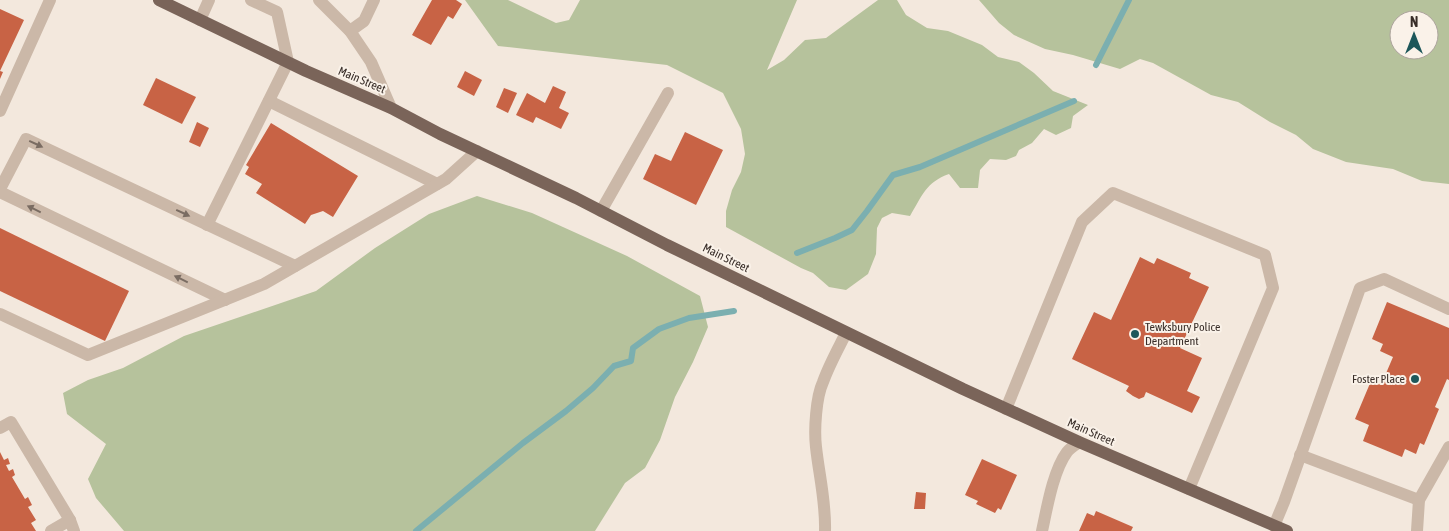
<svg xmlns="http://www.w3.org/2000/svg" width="1449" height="531" viewBox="0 0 1449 531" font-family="'Asap Condensed',sans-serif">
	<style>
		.green { fill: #b6c29c; fill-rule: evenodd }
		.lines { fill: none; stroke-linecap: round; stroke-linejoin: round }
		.stream { stroke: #7bafb0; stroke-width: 6 }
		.building { fill: #c86345 }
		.minor { stroke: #cbb8a8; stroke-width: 12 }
		.major { stroke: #7a6459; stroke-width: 12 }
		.oneway { fill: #7a6c62 }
		.poi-dot { fill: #1d575a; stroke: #faf2e9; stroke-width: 2 }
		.labels { text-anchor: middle; stroke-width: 4; stroke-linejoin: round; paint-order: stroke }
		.street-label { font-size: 12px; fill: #382d28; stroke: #faf2e9 }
		.poi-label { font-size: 12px; fill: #382d28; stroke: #faf2e9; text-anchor: start }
	</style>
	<rect width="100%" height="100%" fill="#f3e8dd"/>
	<g class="green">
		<path d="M465 0H508L556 23 569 20 580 0H797L767 70 784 60 805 40 826 38 878 0H897L906 15 927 28 948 31 982 45 998 57 1019 62 1034 73 1053 91 1088 105 1073 116 1071 128 1056 135 1044 129 1032 143 1019 150 1016 156 1006 160 990 159 980 170 978 188H960L949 174C926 182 922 196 910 216L892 213 882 218 877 228 876 254 868 274 846 290 829 287 813 273 801 268 726 227V211L732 190 741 172 745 154 741 129 723 93 667 65 498 46Z"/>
		<path d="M979 0H1449V184L1422 181 1393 169 1346 162 1313 149 1296 135 1270 122 1238 102 1211 95 1153 63 1140 59 1120 69 1073 55 1045 49 1014 35 999 23ZM1399 20H1429V50H1399Z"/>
		<path d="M477 196 532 213 627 256 700 296 708 327 693 362 675 397 660 440 645 468 625 483 595 531H124L96 498 88 479 106 444 67 414 63 393 88 380 123 368 184 336 316 291 375 248 429 214Z"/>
	</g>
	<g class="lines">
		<g class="stream">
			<path d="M1096 65 1129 0"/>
			<path d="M797 253 835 238 852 230 867 211 893 175 920 167 1074 101"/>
			<path d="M416 531 523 443 566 411 593 388 614 366 631 361 633 348 659 329 689 318 734 311"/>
		</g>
	</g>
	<g class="building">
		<path d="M432 0H456L462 4 453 19 448 16 431 45 412 35Z"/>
		<path d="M0 9 24 20 0 71 3 72 0 79Z"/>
		<path d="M465 71 482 80 474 96 457 87Z"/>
		<path d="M156 78 196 97 182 124 143 105Z"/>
		<path d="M553 86 566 92 559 108 569 113 561 129 536 117 533 123 516 115 527 93 545 103Z"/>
		<path d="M504 88 517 93 508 113 496 107Z"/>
		<path d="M197 122 209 128 200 147 189 142Z"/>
		<path d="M271 123 358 176 333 217 323 211 311 215 305 224 256 193 262 184 245 174 249 167 246 165Z"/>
		<path d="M685 132 723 150 696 205 643 179 655 154 671 161Z"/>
		<path d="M0 228 129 291 105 341 0 291Z"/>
		<path d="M1140 257 1154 264 1157 258 1191 273 1189 278 1209 287 1180 348 1202 358 1187 391 1200 397 1192 413 1146 392 1144 397 1139 399 1133 396 1126 391 1129 386 1072 359 1094 312 1111 320Z"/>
		<path d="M1387 302 1449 328V380L1447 379 1435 407 1439 409 1424 445 1420 443 1416 454 1405 449 1402 457 1363 441 1369 425 1355 419 1371 381 1381 385 1393 357 1380 351 1383 344 1372 339Z"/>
		<path d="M0 452 4 460 8 458 10 464 6 465 9 471 13 469 15 475 12 477 25 499 28 497 32 505 28 507 36 520 31 523 36 531H0Z"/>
		<path d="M982 459 1017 475 1001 510 998 508 995 513 976 504 978 501 965 495Z"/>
		<path d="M916 492 926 493 925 509H914Z"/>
		<path d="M1096 511 1133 527 1131 531H1079L1087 513 1094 516Z"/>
	</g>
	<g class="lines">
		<g class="minor">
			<path d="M319 0 350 31 371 62 391 108"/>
			<path d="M200 20 209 0"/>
			<path d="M350 31 364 21 374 0"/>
			<path d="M269 101 437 184"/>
			<path d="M0 111 50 0"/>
			<path d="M0 189 26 139 295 266"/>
			<path d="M0 192 225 300"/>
			<path d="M601 211 668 93"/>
			<path d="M207 225 288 62 277 12 251 0"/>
			<path d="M0 314 88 355 264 284 446 179 477 151"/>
			<path d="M1006 409 1082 222 1113 193 1265 255 1273 288 1189 489"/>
			<path d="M0 428 11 422 70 520 74 531"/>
			<path d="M1300 455 1419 500"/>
			<path d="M1274 526 1284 502 1360 288 1384 279 1449 309"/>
			<path d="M51 531 70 520"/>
			<path d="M825 531C826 502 819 475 816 447 814 430 816 397 823 382 829 365 838 349 846 333"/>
			<path d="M1042 531C1047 508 1053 471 1067 452 1070 448 1075 445 1079 442"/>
			<path d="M1417 531 1419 500 1449 447"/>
		</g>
		<path class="major" d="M159 0 306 71 391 108 440 134 576 198 667 245 963 389 1079 442 1287 531"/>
	</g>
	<defs><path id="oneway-solid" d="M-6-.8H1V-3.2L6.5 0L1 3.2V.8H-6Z" transform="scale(1.25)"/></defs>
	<g class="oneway">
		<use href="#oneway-solid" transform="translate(36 144) rotate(25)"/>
		<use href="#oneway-solid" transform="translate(34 209) rotate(-154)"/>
		<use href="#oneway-solid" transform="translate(183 213) rotate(25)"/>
		<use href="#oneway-solid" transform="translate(181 279) rotate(-154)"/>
	</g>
	<g class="poi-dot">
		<circle cx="1135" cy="334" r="5"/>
		<circle cx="1415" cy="379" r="5"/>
	</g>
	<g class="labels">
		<g class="street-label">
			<text transform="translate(362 80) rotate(23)" y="4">Main Street</text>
			<text transform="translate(726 258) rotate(26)" y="4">Main Street</text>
			<text transform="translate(1091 432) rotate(24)" y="4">Main Street</text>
		</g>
		<g class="poi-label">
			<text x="1145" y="331">Tewksbury Police<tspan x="1145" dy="14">Department</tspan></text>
			<text x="1405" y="383" text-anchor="end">Foster Place</text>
		</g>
	</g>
	<g transform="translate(1414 35)"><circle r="24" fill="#faf2e9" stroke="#aca39c"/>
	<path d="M0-4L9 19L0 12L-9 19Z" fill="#1d575a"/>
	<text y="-8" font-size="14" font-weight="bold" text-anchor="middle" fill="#382d28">N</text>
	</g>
</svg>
